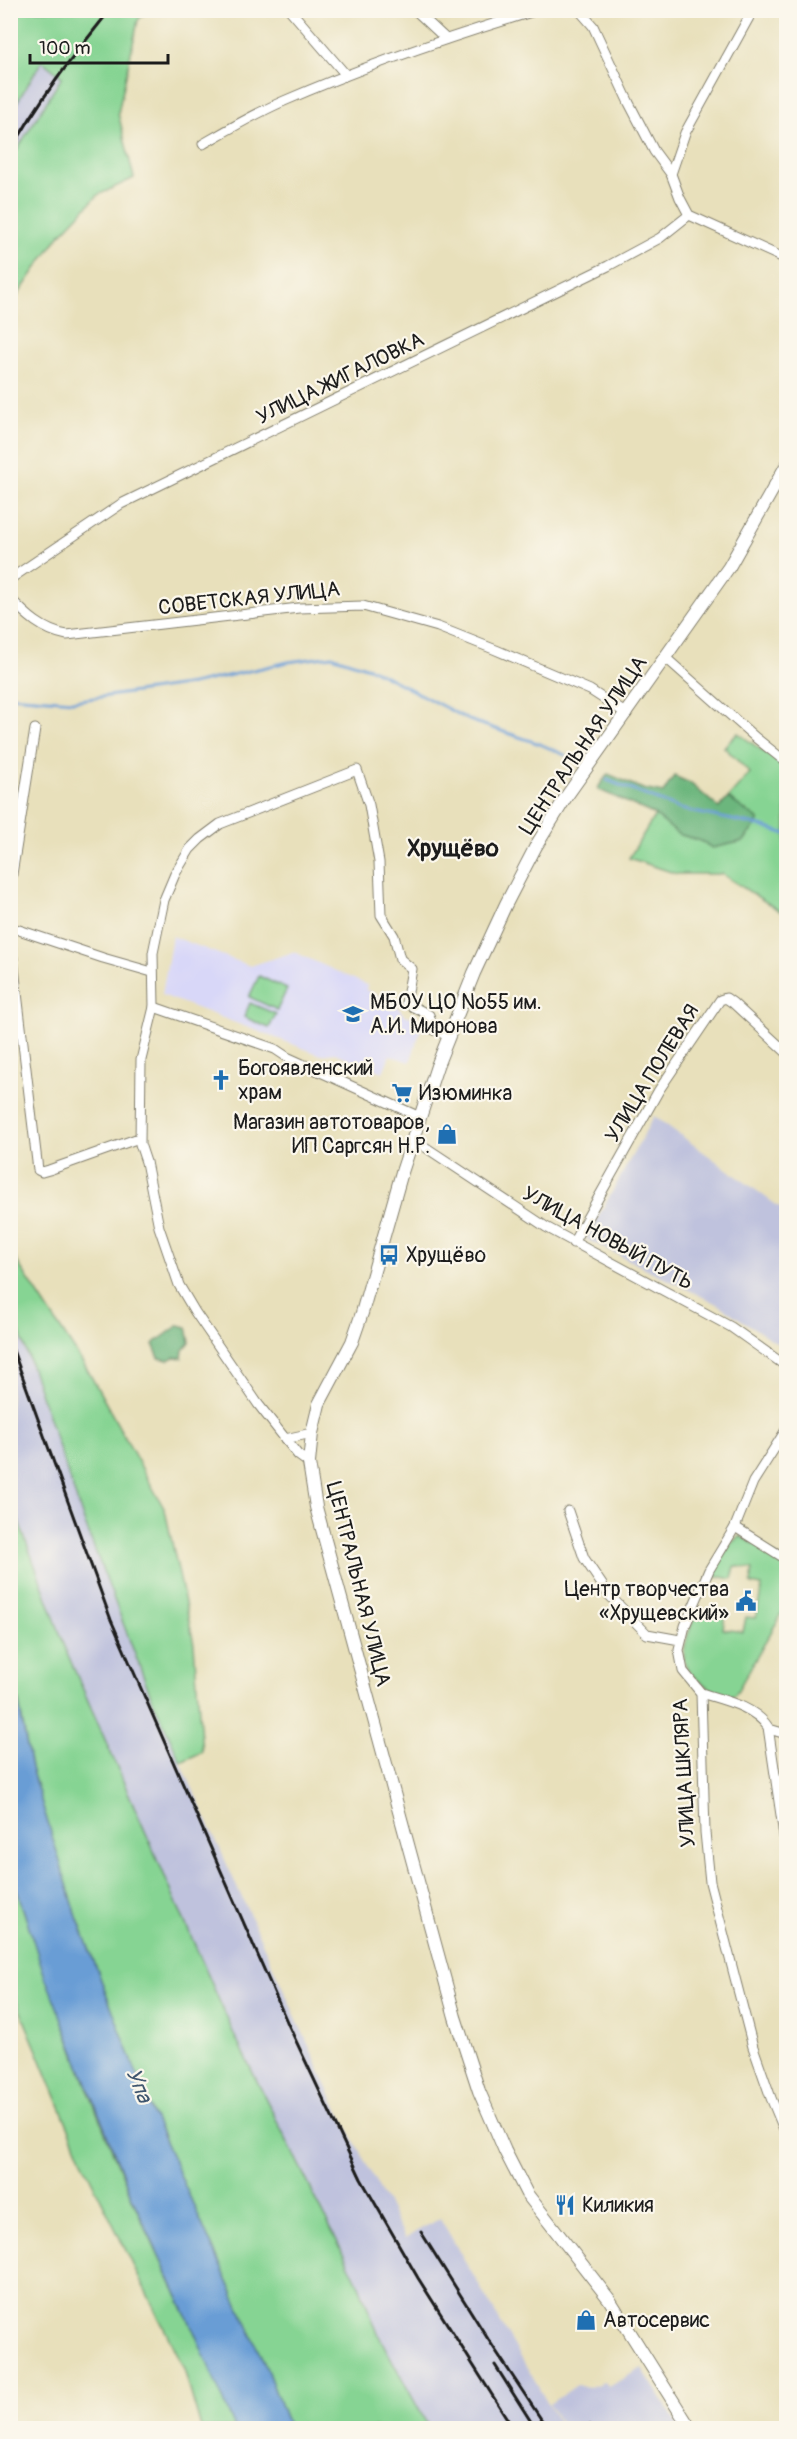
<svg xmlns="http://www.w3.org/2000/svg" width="797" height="2439" viewBox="0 0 797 2439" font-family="Pangolin,sans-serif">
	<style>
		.built { fill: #d8d7f8 }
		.industrial { fill: #bfc2dd }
		.green { fill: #86d493; stroke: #517858; stroke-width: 1.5 }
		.forest { fill: #6cb67d; stroke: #44694c; stroke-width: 1.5 }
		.water { fill: #699dd5; stroke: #425c78; stroke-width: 1.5 }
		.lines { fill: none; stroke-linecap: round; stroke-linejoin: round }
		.stream { stroke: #699dd5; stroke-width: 3 }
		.minor-casing { stroke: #827e6c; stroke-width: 11 }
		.major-casing { stroke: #827e6c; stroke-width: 14 }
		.minor { stroke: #fff; stroke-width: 9 }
		.major { stroke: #fff; stroke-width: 12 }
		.rail { stroke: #1c1c1c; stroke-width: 3 }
		.labels { text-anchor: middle; stroke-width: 4.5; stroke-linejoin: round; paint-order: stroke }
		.street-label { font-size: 21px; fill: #1c1c1c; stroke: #fbf7ec }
		.poi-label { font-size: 21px; fill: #1c1c1c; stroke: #fbf7ec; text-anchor: start }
		.water-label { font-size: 22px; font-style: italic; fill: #3f566f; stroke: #fbf7ec }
		.quarter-label { font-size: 24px; font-weight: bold; fill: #1c1c1c; stroke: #fbf7ec }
	</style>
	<rect width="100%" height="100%" fill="#fbf7ec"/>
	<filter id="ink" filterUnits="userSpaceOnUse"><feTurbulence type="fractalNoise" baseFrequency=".0167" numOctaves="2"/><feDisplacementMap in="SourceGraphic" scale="12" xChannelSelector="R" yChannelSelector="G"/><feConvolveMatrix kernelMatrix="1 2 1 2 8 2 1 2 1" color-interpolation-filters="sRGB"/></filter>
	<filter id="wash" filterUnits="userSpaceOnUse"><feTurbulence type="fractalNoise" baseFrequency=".008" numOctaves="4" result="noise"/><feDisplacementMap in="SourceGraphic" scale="24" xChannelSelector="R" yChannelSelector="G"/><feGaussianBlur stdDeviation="1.35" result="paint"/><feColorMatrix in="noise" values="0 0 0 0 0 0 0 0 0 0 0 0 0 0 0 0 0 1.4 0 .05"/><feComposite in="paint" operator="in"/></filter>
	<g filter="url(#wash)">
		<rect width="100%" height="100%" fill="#e8e0bb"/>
		<path class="built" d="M172 936 250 966 294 952 367 985 366 990 395 1004 405 1015 424 1021 410 1062 390 1055 383 1072 335 1053 321 1055 162 995Z"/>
		<g class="industrial">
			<path d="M42 61 62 77 11 159 10 112Z"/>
			<path d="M654 1116 786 1212V1349L717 1304 586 1239Z"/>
			<path d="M10 1307 85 1524 151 1696 335 2104 405 2238 440 2218 562 2428H429L379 2336 359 2285 236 2039 141 1824 68 1655 11 1498Z"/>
			<path d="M642 2368 680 2428H564L549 2404 577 2385 587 2388 604 2382 608 2387Z"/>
		</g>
		<g class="green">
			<path d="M11 10 147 11 138 20 118 113 134 178 98 195 58 237 11 305V159L62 77 42 61 11 112Z"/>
			<path d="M738 733 786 768V915L722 874H677L629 858 655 815 678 834 701 841 712 848 744 841 759 820 728 798 750 773 724 747Z"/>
			<path d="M259 976 287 989 277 1010 249 997Z"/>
			<path d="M250 1003 276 1014 269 1028 244 1017Z"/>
			<path d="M10 1251 88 1371 165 1510 194 1644 202 1752 181 1762 151 1696 85 1524 11 1307Z"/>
			<path d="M10 1498 68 1655 236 2039 359 2285 379 2336 429 2428H289L266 2367 150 2108 77 1917 31 1768 11 1658Z"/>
			<path d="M740 1536 786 1562V1606L735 1695 728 1698C676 1671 676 1663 697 1610L725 1614 723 1629 743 1632 746 1617 756 1618 762 1586 751 1584 753 1569 735 1566 732 1579 711 1575 730 1544Z"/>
			<path d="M10 1871C47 1981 86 2090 131 2196 165 2274 206 2349 235 2428H201L184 2369 85 2167 11 1988Z"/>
		</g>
		<g class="forest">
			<path d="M608 774 643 789 663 793 674 776 690 783 719 808 728 798 759 820 744 841 712 848 701 841 678 834 655 815 597 789Z"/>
			<path d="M179 1325 187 1327 190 1342 183 1350 182 1358 174 1357 168 1360 159 1358 153 1344Z"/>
		</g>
		<path class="water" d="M10 1658 31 1768 77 1917 150 2108 266 2367 289 2428H235L193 2329 131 2195 44 1974 11 1871Z"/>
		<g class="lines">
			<g class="stream">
				<path d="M10 696 73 701 192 684 288 662 332 656 372 669 469 720 540 744 565 755"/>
				<path d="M607 780 680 809 761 826 786 834"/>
			</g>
		</g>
	</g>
	<g filter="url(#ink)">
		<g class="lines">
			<g class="minor-casing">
				<g id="minor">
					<path d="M290 10 346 75"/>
					<path d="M415 10 446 39"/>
					<path d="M579 10 593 26 629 103 654 151 671 174 680 198 689 215 786 259"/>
					<path d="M203 144C229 129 256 113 284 101 366 65 452 36 538 10"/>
					<path d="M671 174 685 133 753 10"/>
					<path d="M10 579 121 504 608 266 660 238 689 215"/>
					<path d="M10 598C26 615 43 631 67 635L299 608 363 606 438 627 496 650 590 690 627 714"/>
					<path d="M666 658 756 738 786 762"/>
					<path d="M10 887 35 729"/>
					<path d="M10 927 103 958 152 972"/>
					<path d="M10 934 38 1170 42 1172 49 1170 139 1138"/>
					<path d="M154 1007 275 1049 287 1057 420 1117"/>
					<path d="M413 1139 546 1227 731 1327 786 1366"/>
					<path d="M573 1243 659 1090 720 1000 726 998 733 1003 786 1052"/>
					<path d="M786 1430 753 1482 735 1527 709 1570 685 1626 679 1650 683 1671 701 1693 705 1832 710 1882 753 2047 771 2098 786 2134"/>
					<path d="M285 1439 312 1433"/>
					<path d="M309 1463 298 1455 258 1404 195 1312 179 1285 159 1227 146 1162 140 1144 141 1060 154 1007 153 953 164 900 175 874 190 849 200 839 220 824 357 770 369 805 379 862 381 915 394 936 400 959 412 969 406 1003 429 1015 434 1030 449 1036"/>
					<path d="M568 1511 584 1558 609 1595 647 1634 680 1640"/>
					<path d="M735 1527 786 1559"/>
					<path d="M701 1693C723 1700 754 1706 768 1727L786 1849"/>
					<path d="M769 1729 786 1734"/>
				</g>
			</g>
			<g class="major-casing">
				<path id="major" d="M690 2428 609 2299 527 2194 505 2151 479 2091 455 2017 316 1507 309 1463 312 1433 319 1404 352 1342 362 1313 402 1172 437 1066 474 973 506 904 536 846 566 797 729 567 786 466"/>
			</g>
			<use href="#minor" class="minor"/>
			<use href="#major" class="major"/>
			<g class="rail">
				<path d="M10 153C37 102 74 55 110 10"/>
				<path d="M10 1342 111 1620 288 2024 361 2179 418 2278 513 2428"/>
				<path d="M421 2232 488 2339 547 2428"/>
				<path d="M495 2365 535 2428"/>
				<path d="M590 2425 592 2428"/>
			</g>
		</g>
	</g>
	<defs>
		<g id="school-bare" transform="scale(1.62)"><path d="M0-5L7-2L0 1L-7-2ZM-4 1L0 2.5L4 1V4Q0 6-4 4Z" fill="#1f6fb2" stroke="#fbf7ec" stroke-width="2.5" paint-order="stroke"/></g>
		<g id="church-bare" transform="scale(1.62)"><path d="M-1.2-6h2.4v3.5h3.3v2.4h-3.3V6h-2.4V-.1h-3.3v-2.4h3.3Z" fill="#1f6fb2" stroke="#fbf7ec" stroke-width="2.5" paint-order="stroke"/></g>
		<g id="supermarket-bare" transform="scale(1.62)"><path d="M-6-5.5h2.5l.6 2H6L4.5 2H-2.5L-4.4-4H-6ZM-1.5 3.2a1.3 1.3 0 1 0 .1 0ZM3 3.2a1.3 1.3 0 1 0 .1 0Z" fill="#1f6fb2" stroke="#fbf7ec" stroke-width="2.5" paint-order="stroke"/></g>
		<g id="shop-bare" transform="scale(1.62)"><path d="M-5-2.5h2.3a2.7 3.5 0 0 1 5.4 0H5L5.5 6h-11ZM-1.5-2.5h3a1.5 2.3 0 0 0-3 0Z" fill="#1f6fb2" stroke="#fbf7ec" stroke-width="2.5" paint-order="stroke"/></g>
		<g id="bus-bare" transform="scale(1.62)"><path d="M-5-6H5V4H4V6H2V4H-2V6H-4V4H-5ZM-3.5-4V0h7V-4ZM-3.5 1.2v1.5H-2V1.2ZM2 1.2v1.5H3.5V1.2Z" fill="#1f6fb2" stroke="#fbf7ec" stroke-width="2.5" paint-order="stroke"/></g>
		<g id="civic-bare" transform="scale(1.62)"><path d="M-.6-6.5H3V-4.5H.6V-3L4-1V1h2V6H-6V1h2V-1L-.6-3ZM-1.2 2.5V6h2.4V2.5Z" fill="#1f6fb2" stroke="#fbf7ec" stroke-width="2.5" paint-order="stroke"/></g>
		<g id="restaurant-bare" transform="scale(1.62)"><path d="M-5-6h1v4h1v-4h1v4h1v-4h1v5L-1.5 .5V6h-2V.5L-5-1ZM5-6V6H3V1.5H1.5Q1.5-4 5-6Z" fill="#1f6fb2" stroke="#fbf7ec" stroke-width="2.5" paint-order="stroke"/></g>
	</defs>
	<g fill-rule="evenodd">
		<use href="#school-bare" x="353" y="1014"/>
		<use href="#church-bare" x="221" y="1080"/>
		<use href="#supermarket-bare" x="402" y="1093"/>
		<use href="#shop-bare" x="447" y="1134"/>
		<use href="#bus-bare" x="389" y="1255"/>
		<use href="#civic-bare" x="746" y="1601"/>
		<use href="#restaurant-bare" x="565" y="2205"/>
		<use href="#shop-bare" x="586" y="2320"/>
	</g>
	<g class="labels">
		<g class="street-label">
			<text transform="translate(340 378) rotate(-26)" y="7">УЛИЦА ЖИГАЛОВКА</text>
			<text transform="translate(249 598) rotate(-6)" y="7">СОВЕТСКАЯ УЛИЦА</text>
			<text transform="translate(583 745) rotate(-56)" y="7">ЦЕНТРАЛЬНАЯ УЛИЦА</text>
			<text transform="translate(652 1073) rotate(-58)" y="7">УЛИЦА ПОЛЕВАЯ</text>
			<text transform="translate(608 1238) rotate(29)" y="7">УЛИЦА НОВЫЙ ПУТЬ</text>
			<text transform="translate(359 1584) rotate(76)" y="7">ЦЕНТРАЛЬНАЯ УЛИЦА</text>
			<text transform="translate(684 1773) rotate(-93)" y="7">УЛИЦА ШКЛЯРА</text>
		</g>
		<g class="poi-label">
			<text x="370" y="1009">МБОУ ЦО №55 им.<tspan x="370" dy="24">А.И. Миронова</tspan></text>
			<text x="238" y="1075">Богоявленский<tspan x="238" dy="24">храм</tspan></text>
			<text x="419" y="1100">Изюминка</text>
			<text x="430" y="1129" text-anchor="end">Магазин автотоваров,<tspan x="430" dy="24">ИП Саргсян Н.Р.</tspan></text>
			<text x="406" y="1262">Хрущёво</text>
			<text x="729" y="1596" text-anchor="end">Центр творчества<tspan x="729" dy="24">«Хрущевский»</tspan></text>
			<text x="582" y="2212">Киликия</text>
			<text x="603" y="2327">Автосервис</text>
		</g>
		<g class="water-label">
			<text transform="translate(140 2085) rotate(68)" y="8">Упа</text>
		</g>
		<g class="quarter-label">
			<text x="453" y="856">Хрущёво</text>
		</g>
	</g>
	<rect width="797" height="2439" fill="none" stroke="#fbf7ec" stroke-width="36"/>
	<path d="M30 54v9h138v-9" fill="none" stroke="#1c1c1c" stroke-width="3"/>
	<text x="39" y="54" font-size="18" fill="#1c1c1c" stroke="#fbf7ec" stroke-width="4.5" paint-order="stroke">100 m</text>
</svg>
